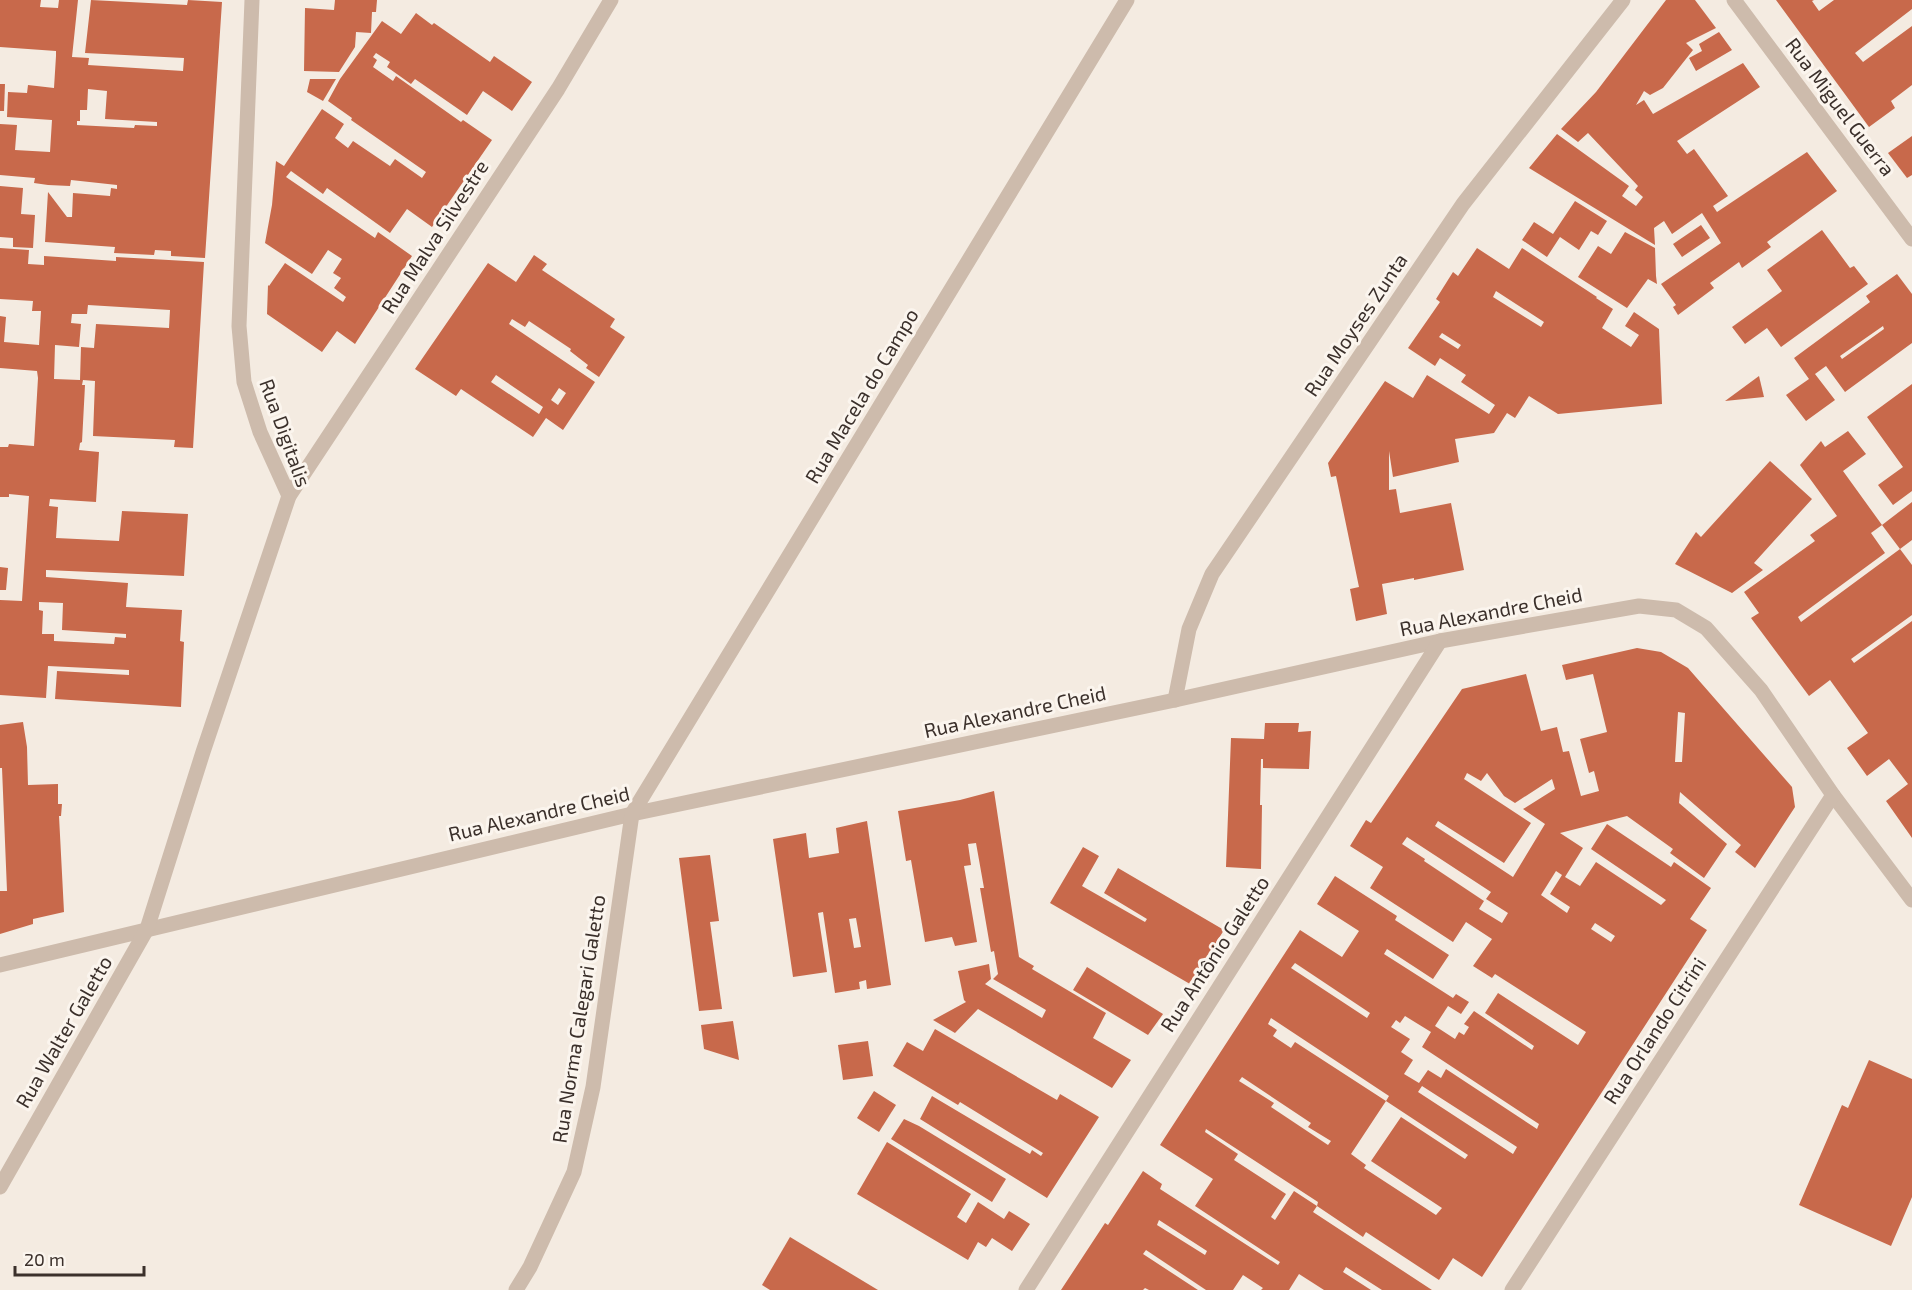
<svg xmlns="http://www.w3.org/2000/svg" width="1912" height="1290" viewBox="0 0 1912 1290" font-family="'Exo 2',sans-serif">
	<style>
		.building { fill: #c8694b; fill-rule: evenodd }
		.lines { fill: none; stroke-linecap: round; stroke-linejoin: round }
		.minor { stroke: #cdbbac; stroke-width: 15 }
		.labels { text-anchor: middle; stroke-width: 6; stroke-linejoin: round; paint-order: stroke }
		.street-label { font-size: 20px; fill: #3b302b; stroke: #fbf5ee }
	</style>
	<rect width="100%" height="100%" fill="#f4ebe1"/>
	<g class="building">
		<path d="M0 0H41L40 7 58 8 59 0H78L72 57 89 58 88 65 183 71 184 58 85 53 91 0 187 5 188 0 222 2 205 258 171 256V251L155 250 154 255 114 253 115 247 45 242 48 192 67 217H72L73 193 110 196 111 188 117 189V185L71 180 70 186 48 185 34 183 35 178 0 175V124L17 125 15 150 50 152 52 120 7 117 8 92 27 93 28 85 54 88 56 56V51L0 47ZM88 89 107 91 105 119 157 122V126L135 125 134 128 77 125V121H80V110H87Z"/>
		<path d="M335 0H377L376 12H372L371 33 356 32 355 47 339 72 304 71 305 8 334 10Z"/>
		<path d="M1666 0H1695L1716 28 1686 43 1693 50 1663 88 1650 95 1644 91 1636 105 1644 100 1653 114 1743 63 1760 87 1677 141 1687 154 1694 149 1728 196 1713 206 1717 212 1807 152 1837 191 1767 242 1771 247 1742 268 1739 262 1710 283 1714 288 1678 315 1673 307 1676 305 1661 284 1721 243 1702 213 1672 234 1664 221 1654 228 1655 245 1529 168 1557 134 1629 186 1622 196 1636 206 1643 197 1635 190 1638 186 1588 133 1578 142 1561 129 1596 92Z"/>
		<path d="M1776 0H1814L1812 1 1819 11 1834 0H1912V9L1855 53 1863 62 1912 26V85L1891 101 1895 108 1869 127Z"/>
		<path d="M416 13 432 25 434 23 490 62 494 56 532 82 512 111 483 91 467 115 415 79 411 84 387 67 390 62 376 53 373 57 377 60 373 67 393 81 396 76 461 122 463 120 492 140 432 227 407 209 390 233 327 188 323 194 291 171 286 177 375 238 378 232 412 256 355 344 337 331 322 352 267 314 268 285 269 286 285 263 343 302 346 297 334 288 341 278 333 273 342 259 328 250 312 274 265 243 272 205 276 161 284 166 322 109 344 124 335 138 348 148 353 141 390 166 395 159 422 178 426 172 351 120 352 118 328 101 340 79 382 21 401 34Z"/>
		<path d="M1719 32 1732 50 1696 71 1689 58 1702 51 1699 44Z"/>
		<path d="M310 79H336L323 101 307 92Z"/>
		<path d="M0 84H5L4 111H0Z"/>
		<path d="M1912 136V175L1907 178 1888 153Z"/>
		<path d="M0 186 23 188 21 214 35 215 33 248 13 247V238L0 237Z"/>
		<path d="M1575 201 1607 221 1598 235 1591 231 1579 250 1560 237 1547 257 1522 240 1534 222 1553 234Z"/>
		<path d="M1701 225 1710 238 1682 257 1673 244Z"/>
		<path d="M1822 230 1850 268 1854 266 1868 284 1781 347 1767 328 1745 344 1732 327 1782 291 1767 270Z"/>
		<path d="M1625 232 1655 248 1656 276 1657 284 1648 279 1627 308 1578 277 1598 246 1611 254Z"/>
		<path d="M0 248 29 250 28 264 44 265V256L116 261V257L204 262 193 448 174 447 175 440 93 436 95 381 83 380 82 385H85L82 442 80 443 79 450 99 452 96 502 50 499 49 506 58 507 56 538 119 541 122 511 188 514 184 576 46 570V577L128 583 126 607 182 610 180 641 184 642 181 707 55 699 57 671 129 675V670L48 666 46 698 0 695V600L22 601 29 496 9 494V497H0V447H8L9 444 34 446 38 378 37 371 0 368V316L6 317 4 342 39 345 41 311H32L33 301 0 299ZM88 305 170 310 169 328 96 324 94 348 81 347 80 380 54 379 55 345 79 347 81 324 71 323 72 314H87ZM39 602 63 603 62 630 126 634V638L115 637 114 644 54 641V634H42L43 611 39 610Z"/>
		<path d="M1477 248 1509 269 1522 248 1597 297 1596 298 1613 309 1602 328 1631 347 1639 335 1625 326 1634 312 1659 329 1662 404 1558 414 1529 396 1515 418 1507 413 1494 433 1455 439 1459 462 1393 477 1389 451V490L1396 489 1400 513 1451 503 1464 570 1414 580V578L1382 584 1387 614 1356 621 1350 589 1359 587 1336 476 1331 477 1328 463 1385 381 1413 398 1427 375 1489 414 1495 405 1461 382 1466 375 1440 358 1435 366 1408 348 1440 302 1436 299 1453 272 1458 276ZM1496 291 1544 322 1541 327 1493 297ZM1442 333 1461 345 1458 349 1439 337Z"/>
		<path d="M534 255 547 264 542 270 615 319 610 327 625 337 599 377 586 368 588 365 570 351 571 349 529 321 525 327 512 319 509 324 595 382 563 430 546 418 533 437 461 389 456 396 415 369 488 263 516 282ZM496 375 543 407 539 414 491 382ZM559 388 566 393 558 405 551 400Z"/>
		<path d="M1897 274 1912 294V343L1845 392 1826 366 1815 374 1835 400 1806 421 1786 395 1809 379 1794 358 1870 302 1866 296ZM1883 326 1884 329 1842 359 1840 356Z"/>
		<path d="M1759 376 1764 397 1725 401Z"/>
		<path d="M1912 384V491L1893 505 1878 485 1903 467 1867 417Z"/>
		<path d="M1848 431 1866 454 1843 471 1882 525 1871 533 1885 553 1798 617 1801 622 1900 549 1912 565V615L1851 659 1854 663 1912 621V838L1886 801 1908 784 1889 759 1867 776 1847 748 1868 733 1830 680 1809 696 1751 618 1759 613 1744 592 1815 541 1810 535 1837 516 1800 465 1821 441 1825 447Z"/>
		<path d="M1770 461 1812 499 1754 563 1763 570 1732 593 1675 564 1696 532 1701 537Z"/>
		<path d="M1912 502V540L1900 549 1882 525Z"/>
		<path d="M0 567 8 568 6 590H0Z"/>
		<path d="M1637 648 1661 652 1688 668 1792 787 1795 807 1755 868 1735 852 1741 845 1680 792 1679 803 1727 844 1704 878 1670 853 1673 849 1627 816 1560 833 1583 848 1565 877 1580 886 1596 862 1661 905 1666 900 1591 849 1607 824 1671 867 1674 862 1711 888 1690 919 1707 930 1482 1277 1453 1258 1439 1280 1366 1232 1363 1237 1317 1206 1318 1202 1206 1129 1205 1132 1238 1154 1234 1160 1286 1194 1271 1217 1275 1220 1294 1191 1317 1206 1313 1212 1432 1290H1382L1346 1267 1343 1272 1371 1290H1324L1299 1274 1289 1290H1261L1263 1288 1243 1275 1233 1290H1206L1146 1250 1143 1254 1198 1290H1149L1145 1288 1143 1290H1061L1105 1223 1108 1225 1143 1171 1162 1184 1160 1189 1278 1265 1280 1262 1195 1206 1213 1179 1160 1145 1300 930 1342 957 1359 931 1317 904 1335 876 1397 916 1395 920 1449 955 1433 979 1387 949 1384 954 1453 998 1456 994 1469 1002 1461 1014 1448 1006 1435 1026 1455 1039 1459 1032 1464 1035 1469 1027 1464 1024 1474 1011 1532 1050 1534 1046 1485 1013 1498 993 1578 1045 1586 1032 1495 974 1492 978 1473 966 1492 939 1466 922 1453 942 1370 888 1383 867 1350 846 1366 820 1371 823 1462 689 1526 674 1541 731 1557 727 1563 752 1569 751 1581 796 1599 791 1594 771 1589 773 1580 739 1607 732 1593 674 1566 680 1562 665ZM1678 712 1685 713 1682 762H1675ZM1467 773 1481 781 1487 773 1504 796 1515 803 1552 779 1555 789 1523 809 1545 824 1513 877 1435 826 1438 821 1504 863 1531 823 1464 779ZM1407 837 1491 892 1486 899 1508 913 1502 923 1479 909 1484 901 1424 861 1425 859 1402 844ZM1556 871 1562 875 1550 894 1570 907 1567 913 1541 895ZM1595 923 1615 936 1611 942 1591 929ZM1295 963 1370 1013 1367 1018 1291 968ZM1405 1016 1431 1032 1422 1047 1539 1124 1537 1129 1446 1069 1441 1078 1428 1070 1419 1083 1404 1074 1413 1060 1401 1052 1410 1039 1391 1027 1396 1020 1400 1023ZM1271 1018 1389 1096 1386 1101 1468 1155 1465 1159 1401 1117 1371 1161 1442 1208 1436 1215 1364 1168 1366 1165 1351 1154 1386 1101 1295 1042 1291 1048 1273 1036 1277 1030 1268 1024ZM1242 1077 1311 1123 1308 1127 1331 1141 1328 1145 1271 1107 1274 1103 1239 1081ZM1422 1086 1517 1147 1513 1154 1418 1092ZM1159 1220 1207 1251 1205 1255 1157 1225Z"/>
		<path d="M23 722 27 747 28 785 58 784V804H62L61 816H59L64 912 33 919V924L0 934V891H7L2 768H0V725Z"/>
		<path d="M1265 723H1299L1298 732 1311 731 1309 769 1263 768V759H1261L1260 805H1262L1261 869 1226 867 1231 738 1264 739Z"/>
		<path d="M994 791 1019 957 1034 966 1032 969 1106 1013 1093 1038 1131 1060 1112 1088 978 1009 955 1033 933 1020 966 1002 964 1000 958 971 989 964 991 979 985 984 1042 1018 1046 1010 993 979 998 974 994 951 991 952 980 888H984L976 843 968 844 971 865 964 866 977 942 955 946 952 937 925 942 911 860 906 861 898 811 960 800Z"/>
		<path d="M867 821 891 985 867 989 866 980 859 982 860 989 835 993 823 912 818 913 827 972 793 977 773 839 806 833 809 858 839 853 836 828ZM856 918 861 947 854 948 849 919Z"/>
		<path d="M1083 847 1099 856 1082 886 1145 922 1147 919 1104 893 1118 868 1224 930 1190 984 1050 903Z"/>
		<path d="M710 855 719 921 710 922 722 1009 699 1011 679 858Z"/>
		<path d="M1087 967 1163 1014 1148 1035 1073 990Z"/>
		<path d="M733 1021 739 1060 704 1049 701 1025Z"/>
		<path d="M935 1029 1057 1100 1060 1094 1099 1117 1047 1198 920 1119 932 1096 1030 1154 1032 1150 1041 1156 1043 1153 960 1102 958 1105 893 1066 907 1042 923 1051Z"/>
		<path d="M868 1041 873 1076 843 1080 838 1045Z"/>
		<path d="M1869 1060 1912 1079V1197L1891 1246 1799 1205 1842 1105 1848 1108Z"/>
		<path d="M874 1091 896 1105 879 1132 857 1118Z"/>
		<path d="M904 1119 919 1126 1006 1179 992 1202 891 1139Z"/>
		<path d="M887 1142 971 1194 957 1217 966 1223 978 1202 1004 1219 1009 1211 1030 1224 1012 1251 992 1238 986 1247 978 1242 968 1260 857 1194Z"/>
		<path d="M790 1237 878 1290H770L762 1285Z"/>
	</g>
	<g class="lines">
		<g class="minor">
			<path d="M252 0 239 326 244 382 260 432 289 496"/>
			<path d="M1734 0 1912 239"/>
			<path d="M1175 700 1189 629 1212 574 1463 204 1623 0"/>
			<path d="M0 965 632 814 1175 700 1440 641 1639 606 1676 610 1706 628 1761 690 1833 795 1912 900"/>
			<path d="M0 1187 147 929 203 752 289 496 558 89 611 0"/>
			<path d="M516 1290 530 1267 574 1172 593 1087 632 814 1127 0"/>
			<path d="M1026 1290 1440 641"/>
			<path d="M1512 1290 1833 795"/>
		</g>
	</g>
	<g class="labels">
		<g class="street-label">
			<text transform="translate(1840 107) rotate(53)" y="7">Rua Miguel Guerra</text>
			<text transform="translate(435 237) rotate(-57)" y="7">Rua Malva Silvestre</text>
			<text transform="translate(1356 325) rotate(-56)" y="7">Rua Moyses Zunta</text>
			<text transform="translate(862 396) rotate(-59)" y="7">Rua Macela do Campo</text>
			<text transform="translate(285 433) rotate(70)" y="7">Rua Digitalis</text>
			<text transform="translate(1491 612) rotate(-11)" y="7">Rua Alexandre Cheid</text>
			<text transform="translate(1015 712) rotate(-12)" y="7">Rua Alexandre Cheid</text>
			<text transform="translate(539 814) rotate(-13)" y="7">Rua Alexandre Cheid</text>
			<text transform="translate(1215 954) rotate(-57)" y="7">Rua Antônio Galetto</text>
			<text transform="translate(579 1019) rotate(-81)" y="7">Rua Norma Calegari Galetto</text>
			<text transform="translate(1655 1031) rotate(-57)" y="7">Rua Orlando Citrini</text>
			<text transform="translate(64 1032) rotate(-60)" y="7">Rua Walter Galetto</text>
		</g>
	</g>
	<path d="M15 1266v9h129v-9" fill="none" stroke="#3b302b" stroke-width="3"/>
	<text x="24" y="1266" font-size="18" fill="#3b302b" stroke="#fbf5ee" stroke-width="4.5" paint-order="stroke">20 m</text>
</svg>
